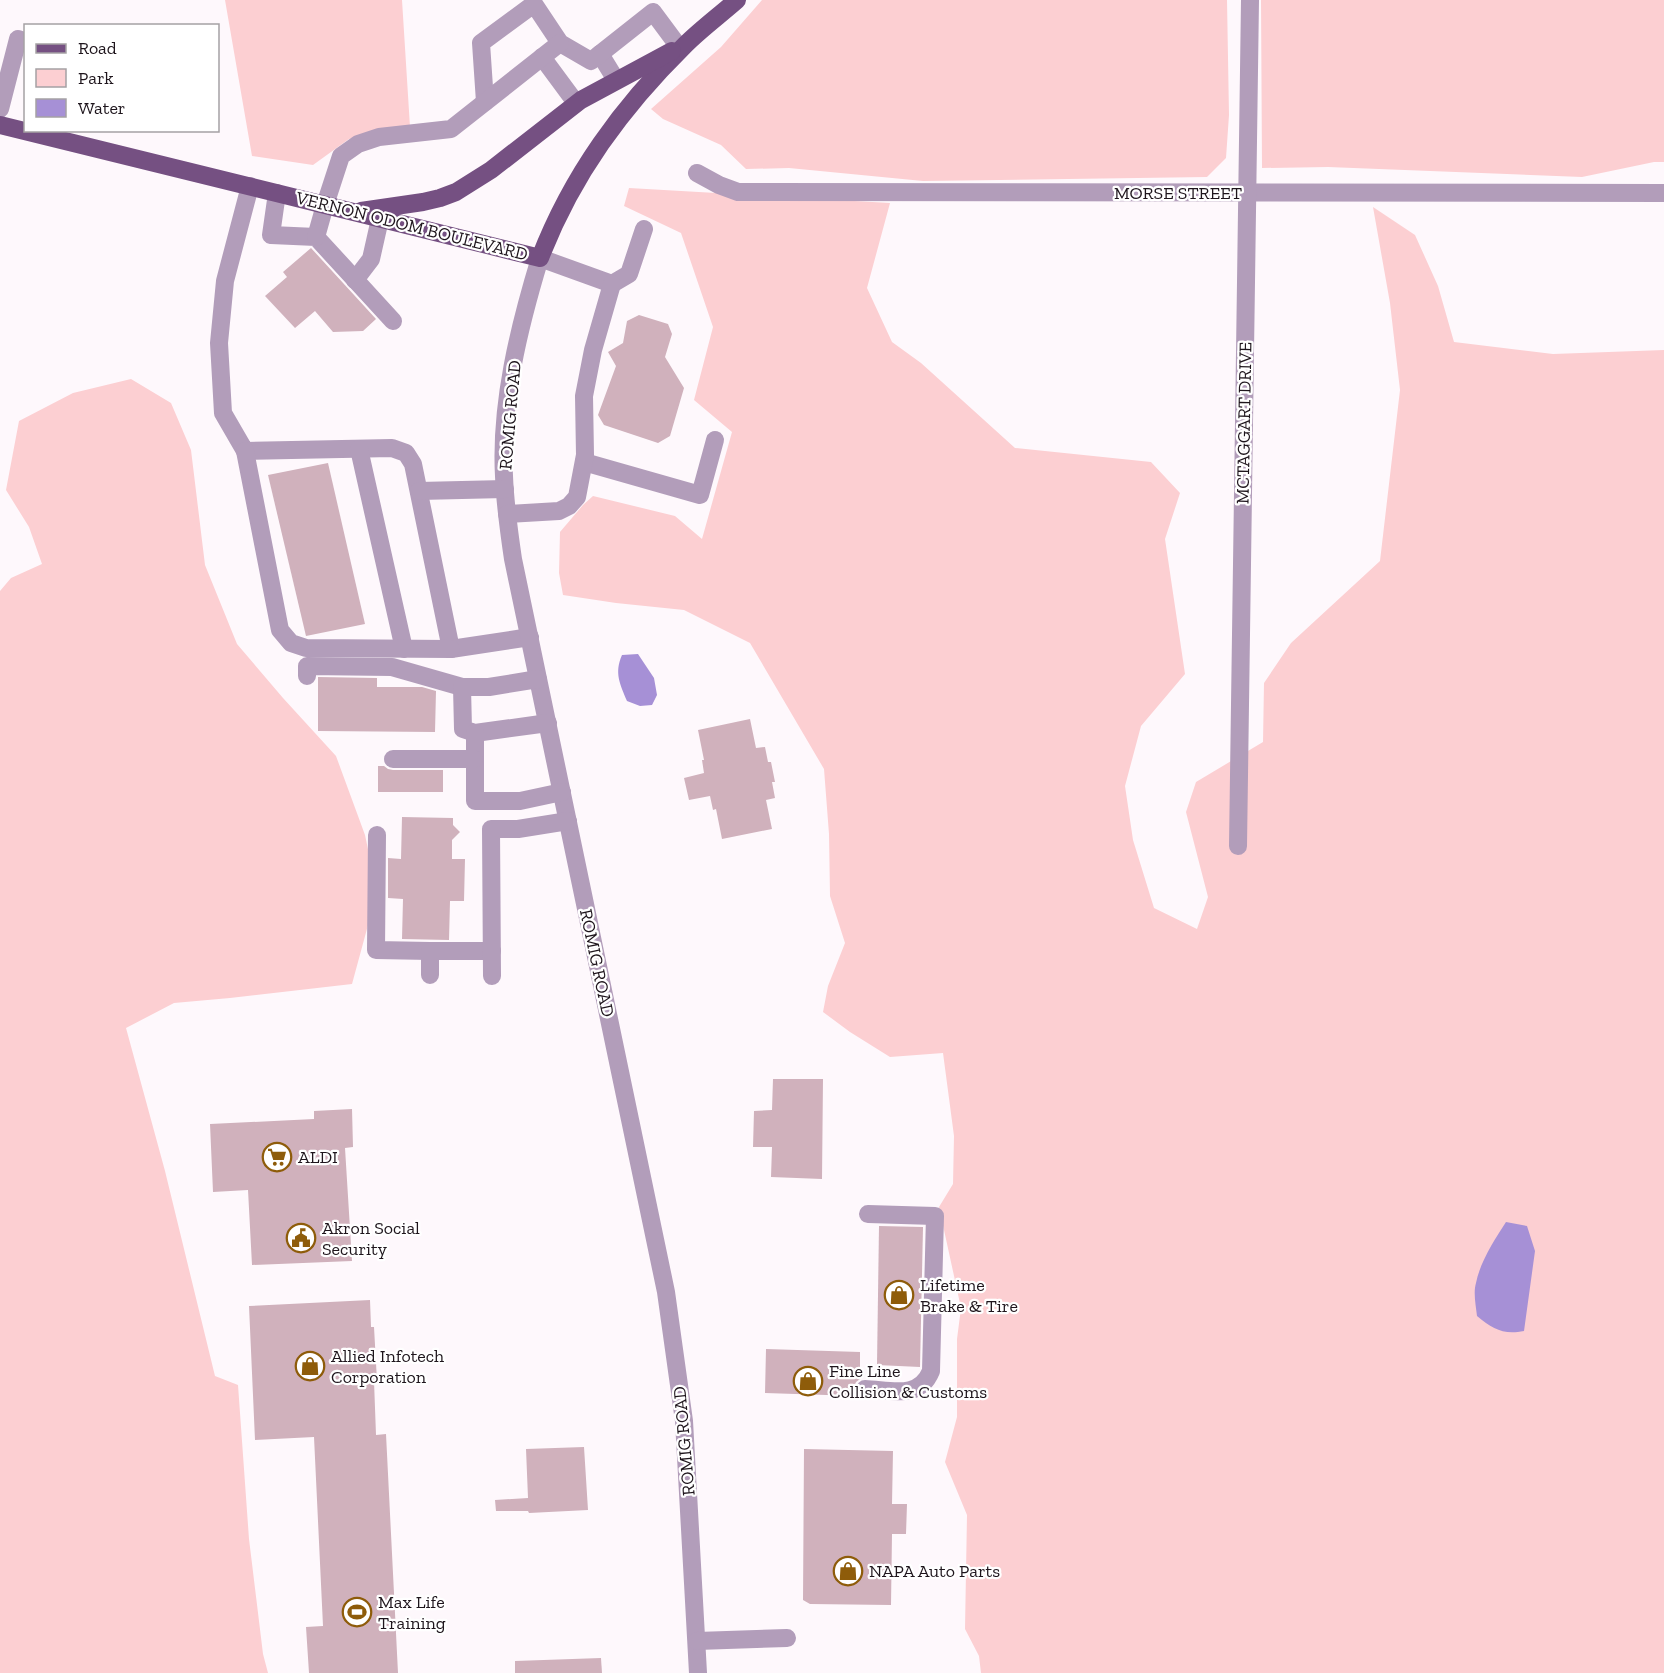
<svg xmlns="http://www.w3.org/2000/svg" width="1664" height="1673" viewBox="0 0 1664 1673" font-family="'Zilla Slab',serif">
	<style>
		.green { fill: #fccfd2 }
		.water { fill: #a690d6 }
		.building { fill: #d0b1bc }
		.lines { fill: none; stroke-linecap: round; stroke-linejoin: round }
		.minor { stroke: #b29dba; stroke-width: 18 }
		.major { stroke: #755082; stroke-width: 18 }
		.labels { text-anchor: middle; stroke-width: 4.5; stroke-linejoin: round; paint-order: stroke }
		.street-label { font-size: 18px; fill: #1e151c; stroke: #fff }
		.poi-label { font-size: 18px; fill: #1e151c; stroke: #fff; text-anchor: start }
	</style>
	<rect width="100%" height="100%" fill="#fef8fc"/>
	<g class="green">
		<path d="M225 0H402L410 127 349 139 313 165 252 156Z"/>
		<path d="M762 0H1227L1229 115 1226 158 1207 177 923 181 789 168 746 169 721 145 663 119 651 109 721 47Z"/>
		<path d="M1261 0H1664V162H1654L1582 177 1328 167 1262 168Z"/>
		<path d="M629 188 890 203 867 288 892 342 921 363 1015 448 1151 462 1180 493 1165 539 1185 674 1141 726 1125 786 1133 840 1154 908 1197 929 1208 897 1186 812 1196 782 1263 742 1264 683 1291 643 1380 561 1400 390 1390 303 1373 207 1415 235 1438 286 1454 342 1553 354 1664 350V1673H981L979 1656 965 1629 967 1515 945 1462 957 1417V1339L961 1308 939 1207 953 1184 954 1136 943 1053 890 1057 850 1032 823 1012 828 986 845 943 830 896 829 834 824 769 750 643 684 610 616 603 563 595 559 573 560 532 583 505 593 496 675 516 702 539 732 432 694 400 713 327 681 233 624 206Z"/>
		<path d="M131 379 171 403 191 450 205 565 237 644 283 698 336 756 365 835 377 892 352 984 230 998 174 1003 126 1028 165 1171 215 1376 238 1385 249 1539 263 1654 268 1673H0V591L11 578 42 564 29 527 6 490 19 421 73 393Z"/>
	</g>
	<g class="water">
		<path d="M638 654 654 678 657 695 652 705 640 706 627 701C620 684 614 673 622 655Z"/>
		<path d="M1506 1222 1527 1226 1535 1251 1524 1331C1503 1335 1493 1329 1477 1316 1476 1306 1473 1293 1476 1283 1480 1262 1495 1239 1506 1222Z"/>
	</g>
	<g class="building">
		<path d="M311 248 376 319 363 331 333 332 315 311 295 328 265 296 287 277 283 272Z"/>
		<path d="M639 315 668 324 672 334 665 357 684 388 670 436 658 443 604 425 598 415 616 366 608 352 623 343 627 321Z"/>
		<path d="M328 463 365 624 306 636 268 475Z"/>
		<path d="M318 677 377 678V687H422L436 691 435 732 318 731Z"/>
		<path d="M750 719 756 748 765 747 768 762H771L775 782H772L775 798 766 800 772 829 722 839 716 809 713 810 710 796 689 800 684 778 704 773 702 760H704L698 730Z"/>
		<path d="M378 766H384L388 769 393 770H443V792H378Z"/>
		<path d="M402 817 453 818V825L460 832 452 840V859H465L464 901H450L449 940 402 939 403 899 388 898V858L401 859Z"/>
		<path d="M773 1079H823L822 1179 771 1177 772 1147H753L754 1111 772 1110Z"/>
		<path d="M352 1109 353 1147 345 1148 352 1261 252 1265 248 1190 213 1192 210 1124 314 1119V1111Z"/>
		<path d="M879 1226 923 1227 920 1367 877 1365Z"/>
		<path d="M370 1300 371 1327H374L377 1381H374L376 1435 386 1434 398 1673H309L306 1627 323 1626 314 1437 255 1440 249 1306Z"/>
		<path d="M766 1349 860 1352V1379L856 1382 854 1388 857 1396 765 1393Z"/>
		<path d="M584 1447 588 1510 529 1513 528 1511H496L495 1500 528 1498 526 1449Z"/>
		<path d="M804 1449 893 1451 892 1504H907L906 1534H892L891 1605 810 1604 803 1600Z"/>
		<path d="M601 1658 602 1673H515V1661Z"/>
	</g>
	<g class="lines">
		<g class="minor">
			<path d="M600 54 616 80"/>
			<path d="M542 57 576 103"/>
			<path d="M485 102 481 43 534 4 560 43 591 61 653 12 679 47"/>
			<path d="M0 109 18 39 26 42"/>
			<path d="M697 173 719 185 738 192 1664 193"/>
			<path d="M250 186 225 281 219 343 223 413 245 451 392 448 406 453 413 464 451 649 530 637"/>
			<path d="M277 193 271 235 316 237 393 321"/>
			<path d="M644 229 629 274 612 284 540 258C519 327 500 404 504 476 505 504 509 532 513 559L666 1292 684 1421 698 1673"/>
			<path d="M316 237 325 205 341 156 358 144 379 137 451 129 560 43"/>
			<path d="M355 280 371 259 380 219"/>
			<path d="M359 449 404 649"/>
			<path d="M245 451 280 630 291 643 306 648 451 649"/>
			<path d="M584 462 700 495 715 440"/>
			<path d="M419 491 505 489"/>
			<path d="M507 514 559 511 569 506 577 497 585 455 584 396 593 350 612 284"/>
			<path d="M307 676V666L392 667 462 687"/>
			<path d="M538 679 489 687H462L463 729 475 733 548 723"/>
			<path d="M475 733V801H520L562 792"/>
			<path d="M393 759H474"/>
			<path d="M377 835 376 950 430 951"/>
			<path d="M1238 846 1250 0"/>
			<path d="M430 975V951H492"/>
			<path d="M492 976 491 829H518L568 821"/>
			<path d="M865 1389C891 1390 919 1400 931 1371L935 1216 868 1214"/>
			<path d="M697 1641 787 1638"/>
		</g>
		<g class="major">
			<path d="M0 125 540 258C572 175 622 107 685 45 701 29 720 15 737 0"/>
			<path d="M361 211 423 202 440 198 456 192 491 170 581 100 672 51"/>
		</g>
	</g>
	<defs>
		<g id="supermarket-ring" transform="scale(1.5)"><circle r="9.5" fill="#fff" stroke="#8e5c0a" stroke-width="1.5"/><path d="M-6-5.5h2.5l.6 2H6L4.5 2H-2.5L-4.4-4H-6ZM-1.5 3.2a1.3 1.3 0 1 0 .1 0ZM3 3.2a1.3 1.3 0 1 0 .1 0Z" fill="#8e5c0a"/></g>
		<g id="civic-ring" transform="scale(1.5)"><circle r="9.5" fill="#fff" stroke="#8e5c0a" stroke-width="1.5"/><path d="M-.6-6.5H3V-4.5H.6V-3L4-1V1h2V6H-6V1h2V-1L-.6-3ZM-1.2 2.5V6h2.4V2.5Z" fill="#8e5c0a"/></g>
		<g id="shop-ring" transform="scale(1.5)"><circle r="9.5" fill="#fff" stroke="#8e5c0a" stroke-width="1.5"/><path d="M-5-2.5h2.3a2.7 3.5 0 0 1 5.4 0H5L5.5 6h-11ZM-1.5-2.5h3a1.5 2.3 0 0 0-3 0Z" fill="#8e5c0a"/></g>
		<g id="stadium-ring" transform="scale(1.5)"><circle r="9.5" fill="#fff" stroke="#8e5c0a" stroke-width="1.5"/><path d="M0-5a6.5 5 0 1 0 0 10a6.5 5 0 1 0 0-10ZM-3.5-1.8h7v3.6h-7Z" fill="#8e5c0a"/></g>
	</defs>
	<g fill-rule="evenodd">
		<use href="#supermarket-ring" x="277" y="1157"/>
		<use href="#civic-ring" x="301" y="1238"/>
		<use href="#shop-ring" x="899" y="1295"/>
		<use href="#shop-ring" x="310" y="1366"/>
		<use href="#shop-ring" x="808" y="1381"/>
		<use href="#shop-ring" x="848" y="1571"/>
		<use href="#stadium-ring" x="357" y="1612"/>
	</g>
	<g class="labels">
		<g class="street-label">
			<text x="1178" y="199">MORSE STREET</text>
			<text transform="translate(412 226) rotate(14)" y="6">VERNON ODOM BOULEVARD</text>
			<text transform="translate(510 415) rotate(-85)" y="6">ROMIG ROAD</text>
			<text transform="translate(1244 423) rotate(-89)" y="6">MCTAGGART DRIVE</text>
			<text transform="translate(597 963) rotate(78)" y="6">ROMIG ROAD</text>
			<text transform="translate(684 1441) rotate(-95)" y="6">ROMIG ROAD</text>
		</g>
		<g class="poi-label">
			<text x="298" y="1163">ALDI</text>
			<text x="322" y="1234">Akron Social<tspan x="322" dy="21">Security</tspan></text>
			<text x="920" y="1291">Lifetime<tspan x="920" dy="21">Brake &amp; Tire</tspan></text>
			<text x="331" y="1362">Allied Infotech<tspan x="331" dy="21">Corporation</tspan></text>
			<text x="829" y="1377">Fine Line<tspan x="829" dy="21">Collision &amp; Customs</tspan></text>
			<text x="869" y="1577">NAPA Auto Parts</text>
			<text x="378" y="1608">Max Life<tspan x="378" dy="21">Training</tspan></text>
		</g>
	</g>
	<rect x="24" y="24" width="195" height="108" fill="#ffffff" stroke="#a5a1a4" stroke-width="1.5"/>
	<rect x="36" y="44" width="30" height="9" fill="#755082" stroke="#a5a1a4" stroke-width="1.5"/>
	<text x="78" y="54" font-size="18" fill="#1e151c">Road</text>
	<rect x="36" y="69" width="30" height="18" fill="#fccfd2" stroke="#a5a1a4" stroke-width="1.5"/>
	<text x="78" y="84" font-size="18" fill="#1e151c">Park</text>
	<rect x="36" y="99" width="30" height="18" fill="#a690d6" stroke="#a5a1a4" stroke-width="1.5"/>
	<text x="78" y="114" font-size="18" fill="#1e151c">Water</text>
</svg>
